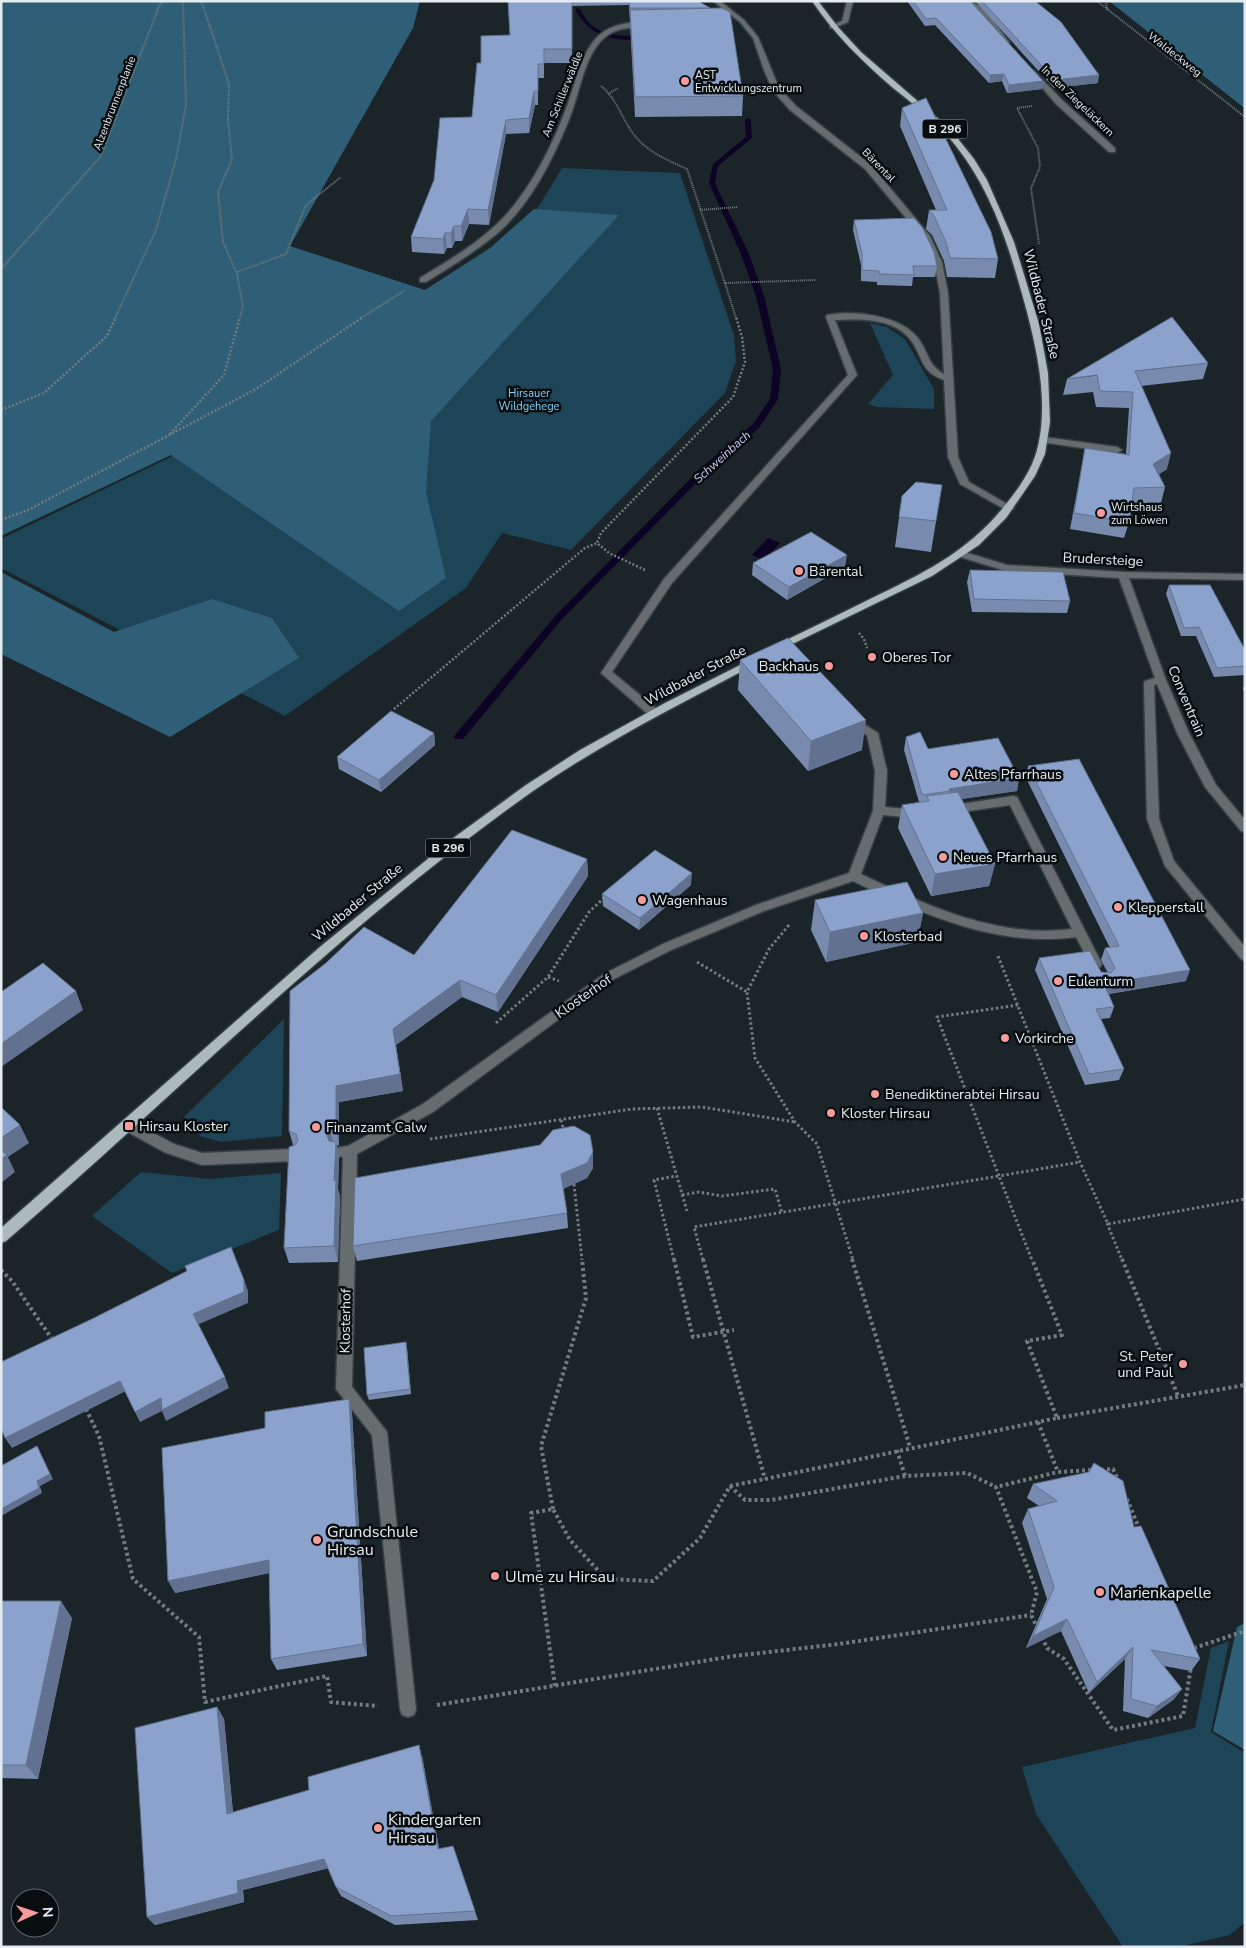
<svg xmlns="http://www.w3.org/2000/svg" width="1246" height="1948" viewBox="0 0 1246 1948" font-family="'Nunito Sans',sans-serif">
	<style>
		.green { fill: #1d4457 }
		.forest { fill: #2e5f77 }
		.water { fill: #0d0324 }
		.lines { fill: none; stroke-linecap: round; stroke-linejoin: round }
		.stream { fill: #0d0324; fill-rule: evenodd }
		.minor-casing { stroke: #364045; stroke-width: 3 }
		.major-casing { stroke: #364045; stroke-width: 3 }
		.path-far3 { stroke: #727b7f; stroke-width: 2; stroke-dasharray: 1 1; stroke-linecap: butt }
		.path-far2 { stroke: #727b7f; stroke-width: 2.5; stroke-dasharray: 2 2; stroke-linecap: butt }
		.path-far1 { stroke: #727b7f; stroke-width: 3; stroke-dasharray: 2.5 2.5; stroke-linecap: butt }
		.path { stroke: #727b7f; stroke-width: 4; stroke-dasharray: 3 3; stroke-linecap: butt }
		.minor { fill: #676d6e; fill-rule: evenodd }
		.major { fill: #acbabb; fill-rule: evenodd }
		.wall { fill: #788baf }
		.shaded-wall { fill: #61718f }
		.building { fill: #8ba2cc; stroke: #61718f }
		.poi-dot { fill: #f59b9b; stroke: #080d0f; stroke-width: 2 }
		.labels { text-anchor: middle; stroke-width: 5; stroke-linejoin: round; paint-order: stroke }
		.far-street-label { font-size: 11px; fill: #e5ecf0; stroke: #080d0f }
		.far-poi-label { font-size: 11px; fill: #e5ecf0; stroke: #080d0f; text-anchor: start }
		.far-park-label { font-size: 11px; fill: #83d2fa; stroke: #080d0f }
		.shield { fill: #080d0f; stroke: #a3a9ac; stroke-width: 1 }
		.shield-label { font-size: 12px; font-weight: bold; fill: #e5ecf0 }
		.far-water-label { font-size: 12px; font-style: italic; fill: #d3cdf7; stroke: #080d0f }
		.street-label { font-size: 14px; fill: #e5ecf0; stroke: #080d0f }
		.poi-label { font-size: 14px; fill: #e5ecf0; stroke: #080d0f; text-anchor: start }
		.near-poi-label { font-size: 16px; fill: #e5ecf0; stroke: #080d0f; text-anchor: start }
	</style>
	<rect width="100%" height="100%" fill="#1a2429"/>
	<g class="green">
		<path d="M562 168 680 173 734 335 736 361 725 393 571 550 502 533 466 588 285 716 1 568V539L181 452 528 224Z"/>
		<path d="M870 323 887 327 905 339 934 389V409L877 407 868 404 893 375Z"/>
		<path d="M284 1019 282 1136 221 1142 200 1136 184 1117Z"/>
		<path d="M141 1172 210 1179 281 1173 279 1230 172 1273 92 1216Z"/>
		<path d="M1229 1641 1211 1732 1245 1753V1922L1230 1935 1178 1947H1123L1036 1814 1022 1767 1195 1728 1211 1648Z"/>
	</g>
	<g class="forest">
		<path d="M1 1H420L413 28 290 246 425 290 490 248 534 209 619 215 431 421 426 492 446 578 399 611 171 455 1 536Z"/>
		<path d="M1109 1H1245V108L1243 107Z"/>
		<path d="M1 572 114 632 212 599 272 618 299 658 170 737 1 654Z"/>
		<path d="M1245 1623V1750L1213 1731 1237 1627Z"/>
	</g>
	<path class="water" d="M768 538 780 543 764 560 752 555Z"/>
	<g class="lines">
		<g class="stream">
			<path d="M578 8C583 12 585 19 590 24 604 37 627 36 645 36L648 38 645 40C614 40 592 39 575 10Z"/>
			<path d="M748 118 751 120 752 138 718 166 715 183 749 254 764 296 781 369 778 399 759 428 708 471 563 618 463 739H455L454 737 455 735 557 614 702 467 753 424 770 399 773 369 756 296 741 254 709 183 713 164 746 137 745 120Z"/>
		</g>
		<g class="minor-casing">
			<g id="minor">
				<path d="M713 1H720L744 20 758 37 779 88 796 106 871 165 930 236 942 262 948 293 958 457 969 482 1014 508 1012 510H1006L960 484 948 457 944 380C918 371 924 354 908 337 891 318 859 319 835 320L857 375 672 583 612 672 658 710 659 713 658 716H650L601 673 664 579 848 375 826 317 827 315C855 310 903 315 920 341 928 353 929 366 944 374L940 293 934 262 922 237 865 169 790 110 773 91 764 70 753 38 740 22Z"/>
				<path d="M847 1H853L848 22 834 28H830V26L842 21Z"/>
				<path d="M965 1C984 1 998 28 1009 42V44H1005L981 14Z"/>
				<path d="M629 23 647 22 650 24C639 31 621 23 604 38 584 56 580 92 570 117 554 157 533 200 501 230 478 250 452 266 426 282H420V278C456 256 493 235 518 200 539 172 555 139 567 106 575 85 579 60 593 42 602 30 614 25 629 23Z"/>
				<path d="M1029 70H1033L1062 100 1115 148V152H1109L1056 104 1029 72Z"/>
				<path d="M1044 437 1117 447 1122 450 1117 453 1041 442 1039 440Z"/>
				<path d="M961 551 1007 565 1123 572 1245 574V580L1129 578 1166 680 1189 733 1216 785 1245 820V832L1241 831 1205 787 1177 733 1157 684 1154 685 1159 819 1174 861 1245 947V961L1241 959 1165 866 1147 819 1144 683 1145 681 1155 678 1119 578 1006 571 957 556V552Z"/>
				<path d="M852 717 878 733 887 771 885 807 916 810 922 814 916 818 883 815 861 874C925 905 998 939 1072 929L1010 805 948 814 942 810 948 806 1013 796 1017 797 1102 964 1100 967H1092L1076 937C998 948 922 914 853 881L764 911 671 950 612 980 433 1112 357 1154 352 1387 387 1432 416 1709 414 1715 408 1717 402 1715 400 1709 372 1435 336 1389 343 1157 334 1156 332 1152 334 1148 348 1146 423 1104 604 974 663 944 756 905 849 873 873 811 875 771 867 735 852 729 847 721Z"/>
				<path d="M129 1120 174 1144 202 1153 293 1149 298 1151 300 1155 298 1159 293 1161 202 1165 164 1152 124 1130 122 1126 124 1122Z"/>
			</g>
		</g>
		<g class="major-casing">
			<g id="major">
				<path d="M812 1H818L838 27 861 52 951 130 974 159 987 180 1014 242 1039 324 1048 373 1050 422 1045 454 1035 476 1006 518 979 545 932 576 776 652 772 651 771 649 772 647C805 631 838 615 870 599 926 572 972 550 1010 499 1022 484 1034 465 1038 446 1048 402 1038 355 1027 312 1011 253 994 194 956 146 938 123 914 105 892 87 862 61 834 34 812 1Z"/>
				<path d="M754 658 759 661 758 663C682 703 604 742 533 791 344 924 181 1090 6 1241L1 1243V1228L321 946 456 836 526 785 580 750 665 703Z"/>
			</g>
		</g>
		<g class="path-far3">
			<path d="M199 1 202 3 229 84 228 121 232 159 218 192 223 242 237 274 243 306 240 318"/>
			<path d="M1097 1 1245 117"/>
			<path d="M1106 1 1107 10"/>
			<path d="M601 86C616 98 621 116 632 132 645 151 667 160 687 169L725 283 816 280"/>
			<path d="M608 94 618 88"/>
			<path d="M1032 106 1017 108 1038 148 1040 167 1031 188 1039 244"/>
			<path d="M700 210 738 207"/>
			<path d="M1 269 101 156 160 4 165 1"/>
			<path d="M237 272 286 254 306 205 341 177"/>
			<path d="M725 283 736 318"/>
			<path d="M115 318 156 230 176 159 186 105 183 1"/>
			<path d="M361 318 404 291"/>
		</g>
		<g class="path-far2">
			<path d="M1 410 44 393 107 336 116 317"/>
			<path d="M170 434 224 375 240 317"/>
			<path d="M1 520 28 510 256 389 363 317"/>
			<path d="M645 570 609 553 597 543 601 533 733 397 745 362 742 337 736 317"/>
			<path d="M859 633 864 639 867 648"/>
			<path d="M394 709 585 548 597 543"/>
		</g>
		<g class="path-far1">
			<path d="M789 925 769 949 747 992 755 1058 795 1122 817 1144 853 1260"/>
			<path d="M998 956 1080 1162 1108 1224 1245 1199"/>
			<path d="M697 962 747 992"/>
			<path d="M548 977 559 981"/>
			<path d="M1018 1005 937 1017 999 1176 1080 1162"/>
			<path d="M496 1023 548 977 589 912 605 897"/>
			<path d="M657 1108 687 1211"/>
			<path d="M561 1120 564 1131"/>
			<path d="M430 1139 632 1109 702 1107 795 1122"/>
			<path d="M574 1184 582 1260"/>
			<path d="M682 1195 699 1192 722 1196 775 1189 782 1213"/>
			<path d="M1107 1223 1122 1260"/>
			<path d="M674 1260 654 1180 676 1176"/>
			<path d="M703 1260 694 1227 999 1176 1032 1260"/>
		</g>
		<g class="path">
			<path d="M674 1259 693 1337 734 1330"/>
			<path d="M703 1259 765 1479"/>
			<path d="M852 1259 910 1447"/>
			<path d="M1122 1259 1178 1396"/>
			<path d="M1 1270 12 1281 54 1342"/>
			<path d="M86 1409 99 1436 133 1579 199 1637 205 1702 327 1676 331 1702 378 1706"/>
			<path d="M1057 1418 1245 1385"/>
			<path d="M1038 1422 1058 1472 1092 1470"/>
			<path d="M897 1450 905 1476"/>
			<path d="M1101 1470 1113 1469 1118 1480"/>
			<path d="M765 1479 1057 1418 1027 1341 1062 1335 1032 1259"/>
			<path d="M730 1486 765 1479"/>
			<path d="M730 1486 745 1500H771L905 1476 967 1473 996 1487"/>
			<path d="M1127 1499 1139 1528"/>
			<path d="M553 1509 541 1446 586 1298 582 1259"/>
			<path d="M1038 1629 1031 1615 1037 1592 996 1487 1058 1472"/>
			<path d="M1042 1637 1047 1648 1064 1659 1113 1730 1183 1716 1191 1667"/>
			<path d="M1194 1648 1245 1631"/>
			<path d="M555 1686 531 1513 553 1509 570 1540 606 1579 653 1581 700 1538 730 1486"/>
			<path d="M437 1705 734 1656 839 1644 1031 1615"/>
		</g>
		<use href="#minor" class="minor"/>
		<use href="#major" class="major"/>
	</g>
	<g class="wall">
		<path d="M508 1H698L710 8 743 96 742 116 635 117 629 5 572 6V63H544V78H538V105H535L529 133 506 134 489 225 469 224 462 241H455L452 248H447L444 254 412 252 411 237 472 117 481 63 510 35Z"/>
		<path d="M907 1H970L1043 81 1042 89 1007 93 1002 81 989 83 935 25 925 26Z"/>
		<path d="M975 1H1035L1098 83 1054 88Z"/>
		<path d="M902 108 998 259 995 278 947 277 944 261 932 235 926 229 929 210H936L900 126Z"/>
		<path d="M854 220 937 266 935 277H913L912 286 877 285V282L861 281V265L853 230Z"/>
		<path d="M1208 363 1203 379 1141 386 1167 469 1159 474 1165 487 1161 503 1132 504 1129 522 1124 538 1070 529 1082 465 1085 448 1126 454 1129 408 1096 407 1093 392 1063 395 1067 379Z"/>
		<path d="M942 485 931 552 895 547 902 496Z"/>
		<path d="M753 563 845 567 787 600 752 575Z"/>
		<path d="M970 570 1070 601 1067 613 972 612 967 582Z"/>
		<path d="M1169 585 1245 650V675L1214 677 1196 636H1181L1166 594Z"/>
		<path d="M740 660 862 750 808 771 738 690Z"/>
		<path d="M1245 683V694L1243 689Z"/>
		<path d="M434 733 435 745 381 792 339 769 337 757Z"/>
		<path d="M906 737 928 749 1019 778 1017 791 961 799 995 864 989 886 931 896 898 828 902 805 919 802 904 750Z"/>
		<path d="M1028 766 1186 981 1109 994 1114 1007 1110 1018 1101 1019 1124 1069 1119 1080 1085 1085 1035 970 1039 958 1101 972 1108 973 1101 960 1105 948H1110L1026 778Z"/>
		<path d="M587 859 588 876 498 1012 462 997 396 1045 403 1091 339 1102V1145L336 1146 339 1158 338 1189 340 1196 338 1262 289 1263 284 1248 293 1145 289 1131Z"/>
		<path d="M691 885 639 930 603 906 602 894Z"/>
		<path d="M815 900 923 913 917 942 826 962 811 930Z"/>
		<path d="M593 1168 587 1178 563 1189 567 1213 568 1228 357 1261 353 1246Z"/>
		<path d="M407 1348 411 1394 369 1400 367 1395Z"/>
		<path d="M349 1399 352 1413 367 1656 277 1670 271 1659 269 1573 175 1593 265 1428Z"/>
		<path d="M1033 1484 1134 1527 1200 1659 1191 1671 1164 1666 1182 1689 1173 1700 1148 1718 1123 1711 1125 1659 1089 1693 1061 1631 1026 1648 1047 1599 1022 1523 1028 1509 1039 1506 1027 1498Z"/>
		<path d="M1 1601 72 1618 38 1779 1 1778Z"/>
		<path d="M217 1707 224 1719 233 1812 309 1790 422 1756 439 1849 475 1911 478 1920 395 1925 341 1896 336 1887 328 1868 243 1890 244 1902 155 1925 147 1917Z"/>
	</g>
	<g class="shaded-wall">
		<path d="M1004 74 1002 81 989 83 990 75Z"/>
		<path d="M1099 75 1098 83 1054 88 1055 80Z"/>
		<path d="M1043 81 1042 89 1007 93 1009 85Z"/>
		<path d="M534 91 535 105 529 133V118Z"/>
		<path d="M506 120V134L489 225 488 210Z"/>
		<path d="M468 209 469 224 462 241 461 226Z"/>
		<path d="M454 226 455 241 452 248 451 233Z"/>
		<path d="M445 233 447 248 444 254 443 239Z"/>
		<path d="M1171 453 1167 469 1149 481 1153 464Z"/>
		<path d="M847 555 845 567 787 600 789 587Z"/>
		<path d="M866 720 862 750 808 771 811 741Z"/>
		<path d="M434 733 435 745 381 792 379 780Z"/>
		<path d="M1019 778 1017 791 948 801 950 791 949 789Z"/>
		<path d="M587 859 588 876 498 1012 496 995Z"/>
		<path d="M995 864 989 886 931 896 935 874Z"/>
		<path d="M692 873 691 885 639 930 640 918Z"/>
		<path d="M923 913 917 942 826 962 830 932Z"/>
		<path d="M1190 970 1186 981 1100 995 1104 984Z"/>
		<path d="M460 980 462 997 396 1045 403 1091 339 1102V1145L336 1129V1086L393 1029Z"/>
		<path d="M76 991 83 1010 1 1067V1044Z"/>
		<path d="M20 1125 29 1143 8 1157 15 1172 1 1183V1138Z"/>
		<path d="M330 1130 334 1146 330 1151 327 1135Z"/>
		<path d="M336 1142 339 1158 338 1189 340 1196 338 1262 334 1246V1181Z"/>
		<path d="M593 1152V1168L587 1178 562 1189 561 1174Z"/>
		<path d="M244 1280 248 1291V1303L197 1325 193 1314Z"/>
		<path d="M406 1342 407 1348 411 1394 410 1389Z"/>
		<path d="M225 1377 229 1388 166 1421 162 1411 140 1422 135 1412 161 1398Z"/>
		<path d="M120 1381 126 1391 12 1448 5 1438Z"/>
		<path d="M349 1399 352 1413 367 1656 363 1644Z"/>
		<path d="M37 1446 53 1479 40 1486 42 1493 1 1516V1509L37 1481Z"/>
		<path d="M269 1560 274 1572 175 1593 168 1581Z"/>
		<path d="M61 1601 72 1618 38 1779 26 1765Z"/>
		<path d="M1067 1619 1061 1631 1026 1648 1033 1636Z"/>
		<path d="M1133 1647 1125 1659 1089 1693 1097 1682Z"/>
		<path d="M1182 1689 1173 1700 1148 1718 1157 1706Z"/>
		<path d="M217 1707 224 1719 234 1824 227 1814Z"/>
		<path d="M419 1745 422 1756 441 1858 438 1849Z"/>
		<path d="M324 1859 329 1868 243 1890 244 1902 155 1925 147 1917 237 1881Z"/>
	</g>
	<g class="building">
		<path d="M508 1H572V49H544V64H538V91H534L529 118 506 120 488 210 468 209 461 226H454L451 233H445L443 239 411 237 434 180 440 118 472 117 477 63H481V36L510 35Z"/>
		<path d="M629 1H698L710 8H630Z"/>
		<path d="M913 1H970L1043 81 1009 85 1004 74 990 75 936 18 926 19Z"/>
		<path d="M982 1H1035L1061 22 1099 75 1055 80Z"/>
		<path d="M722 8 730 12 743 96 635 97 630 10Z"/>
		<path d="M926 98 991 232 998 259 950 258 946 242 934 216 929 210H947L902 108Z"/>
		<path d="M914 218 922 227 934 252 937 266H913L914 275 879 274V271L862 270V254L854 220Z"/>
		<path d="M1172 317 1208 363 1135 371 1171 453 1153 464 1165 487 1134 488 1129 522 1074 513 1085 448 1129 455 1133 392 1100 391 1097 375 1067 379Z"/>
		<path d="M916 482 942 485 936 521 899 517 902 496Z"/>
		<path d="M811 532 847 555 789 587 753 563Z"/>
		<path d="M970 570 1063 572 1070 601 974 599Z"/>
		<path d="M1169 585H1210L1245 650V666L1217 668 1199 627 1184 628Z"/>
		<path d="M788 638 866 720 811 741 740 660Z"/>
		<path d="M391 711 434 733 379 780 337 757Z"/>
		<path d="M920 732 928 749 998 738 1019 778 949 789 950 791 922 795 906 737Z"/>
		<path d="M1079 759 1190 970 1104 984 1114 1007 1096 1009 1124 1069 1089 1074 1039 958 1090 951 1101 972 1111 973 1115 968 1105 948 1119 946 1028 766Z"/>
		<path d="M958 792 995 864 935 874 902 805 929 801 927 796Z"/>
		<path d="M512 830 587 859 496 995 460 980 393 1029 400 1074 336 1086V1129L330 1130 327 1135 329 1141 336 1142 334 1181 336 1180 334 1246 284 1248 289 1147 295 1145 298 1140 296 1134 289 1131 290 991 326 963 364 927 414 955Z"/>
		<path d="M655 850 692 873 640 918 602 894Z"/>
		<path d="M907 882 923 913 830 932 815 900Z"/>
		<path d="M43 963 76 991 1 1044V992Z"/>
		<path d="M1 1107 20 1125 1 1138Z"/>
		<path d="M574 1126 590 1135 593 1152 587 1163 561 1174 567 1213 353 1246 355 1178 540 1145 553 1130Z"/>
		<path d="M1 1150 7 1155 1 1159Z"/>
		<path d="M231 1247 244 1280V1292L193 1314 225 1377 162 1410 161 1398 135 1412 120 1381 5 1438 1 1428V1362L92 1319 187 1271 185 1266Z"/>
		<path d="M406 1342 410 1389 367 1395 364 1348Z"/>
		<path d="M349 1399 363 1644 271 1659 269 1560 168 1581 162 1448 265 1428V1412Z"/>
		<path d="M37 1446 50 1474 37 1481 39 1488 1 1509V1466Z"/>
		<path d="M1094 1463 1123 1481 1134 1527 1141 1526 1200 1659 1151 1650 1182 1689 1157 1706 1131 1699 1133 1647 1097 1682 1067 1619 1033 1636 1054 1587 1028 1509 1057 1501 1033 1484 1089 1472Z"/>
		<path d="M1 1601H61L26 1765H1Z"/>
		<path d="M217 1707 227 1814 309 1790 308 1777 419 1745 438 1849 453 1846 475 1911 391 1916 336 1887 324 1859 237 1881 238 1893 147 1917 135 1728Z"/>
	</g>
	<g class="poi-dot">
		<circle cx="685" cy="81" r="5"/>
		<circle cx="1101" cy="513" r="5"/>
		<circle cx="799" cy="571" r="5"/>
		<circle cx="872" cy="657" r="5"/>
		<circle cx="829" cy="666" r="5"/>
		<circle cx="954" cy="774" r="5"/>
		<circle cx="943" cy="857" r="5"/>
		<circle cx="642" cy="900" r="5"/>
		<circle cx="1118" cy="907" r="5"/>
		<circle cx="864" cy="936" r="5"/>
		<circle cx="1058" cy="981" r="5"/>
		<circle cx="1005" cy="1038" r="5"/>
		<circle cx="875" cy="1094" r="5"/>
		<circle cx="831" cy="1113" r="5"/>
		<rect x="124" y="1121" width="10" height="10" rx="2.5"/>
		<circle cx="316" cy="1127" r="5"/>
		<circle cx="1183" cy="1364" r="5"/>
		<circle cx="317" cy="1540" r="5"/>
		<circle cx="495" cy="1576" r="5"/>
		<circle cx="1100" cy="1592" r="5"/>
		<circle cx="378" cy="1828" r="5"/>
	</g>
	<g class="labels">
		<g class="far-street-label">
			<text transform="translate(1175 54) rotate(38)" y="4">Waldeckweg</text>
			<text transform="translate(562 94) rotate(-68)" y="4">Am Schillerwäldle</text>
			<text transform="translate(1078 101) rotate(44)" y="4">In den Ziegeläckern</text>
			<text transform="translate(114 103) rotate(-69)" y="4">Alzenbrunnenplanie</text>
			<text transform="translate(879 165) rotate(46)" y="4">Bärental</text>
		</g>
		<g class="far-poi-label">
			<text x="695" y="79">AST<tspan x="695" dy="13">Entwicklungszentrum</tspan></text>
			<text x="1111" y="511">Wirtshaus<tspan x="1111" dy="13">zum Löwen</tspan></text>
		</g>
		<g class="far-park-label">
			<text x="529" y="397">Hirsauer<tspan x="529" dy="13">Wildgehege</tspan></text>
		</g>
		<g class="shield">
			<rect x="922.5" y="119.5" width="45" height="19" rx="4"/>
			<rect x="425.5" y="838.5" width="45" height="19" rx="4"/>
		</g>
		<g class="shield-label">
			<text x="945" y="133">B 296</text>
			<text x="448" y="852">B 296</text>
		</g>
		<g class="far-water-label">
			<text transform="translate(722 457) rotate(-42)" y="4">Schweinbach</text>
		</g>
		<g class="street-label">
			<text transform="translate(1042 304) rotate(76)" y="5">Wildbader Straße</text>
			<text transform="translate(1103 559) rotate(3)" y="5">Brudersteige</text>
			<text transform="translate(695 675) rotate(-28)" y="5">Wildbader Straße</text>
			<text transform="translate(1187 701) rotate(67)" y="5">Conventrain</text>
			<text transform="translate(357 902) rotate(-40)" y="5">Wildbader Straße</text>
			<text transform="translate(583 996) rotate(-35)" y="5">Klosterhof</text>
			<text transform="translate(345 1321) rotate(-89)" y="5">Klosterhof</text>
		</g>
		<g class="poi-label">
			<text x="809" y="576">Bärental</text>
			<text x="882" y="662">Oberes Tor</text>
			<text x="819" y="671" text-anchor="end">Backhaus</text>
			<text x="964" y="779">Altes Pfarrhaus</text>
			<text x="953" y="862">Neues Pfarrhaus</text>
			<text x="652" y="905">Wagenhaus</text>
			<text x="1128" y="912">Klepperstall</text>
			<text x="874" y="941">Klosterbad</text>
			<text x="1068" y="986">Eulenturm</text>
			<text x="1015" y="1043">Vorkirche</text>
			<text x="885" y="1099">Benediktinerabtei Hirsau</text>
			<text x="841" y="1118">Kloster Hirsau</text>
			<text x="139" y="1131">Hirsau Kloster</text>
			<text x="326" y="1132">Finanzamt Calw</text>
			<text x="1173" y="1361" text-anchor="end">St. Peter<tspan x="1173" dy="16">und Paul</tspan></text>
		</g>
		<g class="near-poi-label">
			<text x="327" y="1537">Grundschule<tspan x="327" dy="18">Hirsau</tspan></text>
			<text x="505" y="1582">Ulme zu Hirsau</text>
			<text x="1110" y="1598">Marienkapelle</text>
			<text x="388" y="1825">Kindergarten<tspan x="388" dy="18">Hirsau</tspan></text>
		</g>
	</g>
	<rect width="1246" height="1948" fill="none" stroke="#e5ecf0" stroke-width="5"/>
	<g transform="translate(35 1913) rotate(87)"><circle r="24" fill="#080d0f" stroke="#606669"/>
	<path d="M0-4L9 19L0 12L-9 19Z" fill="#f59b9b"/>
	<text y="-8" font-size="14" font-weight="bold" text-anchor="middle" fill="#e5ecf0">N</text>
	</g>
</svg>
